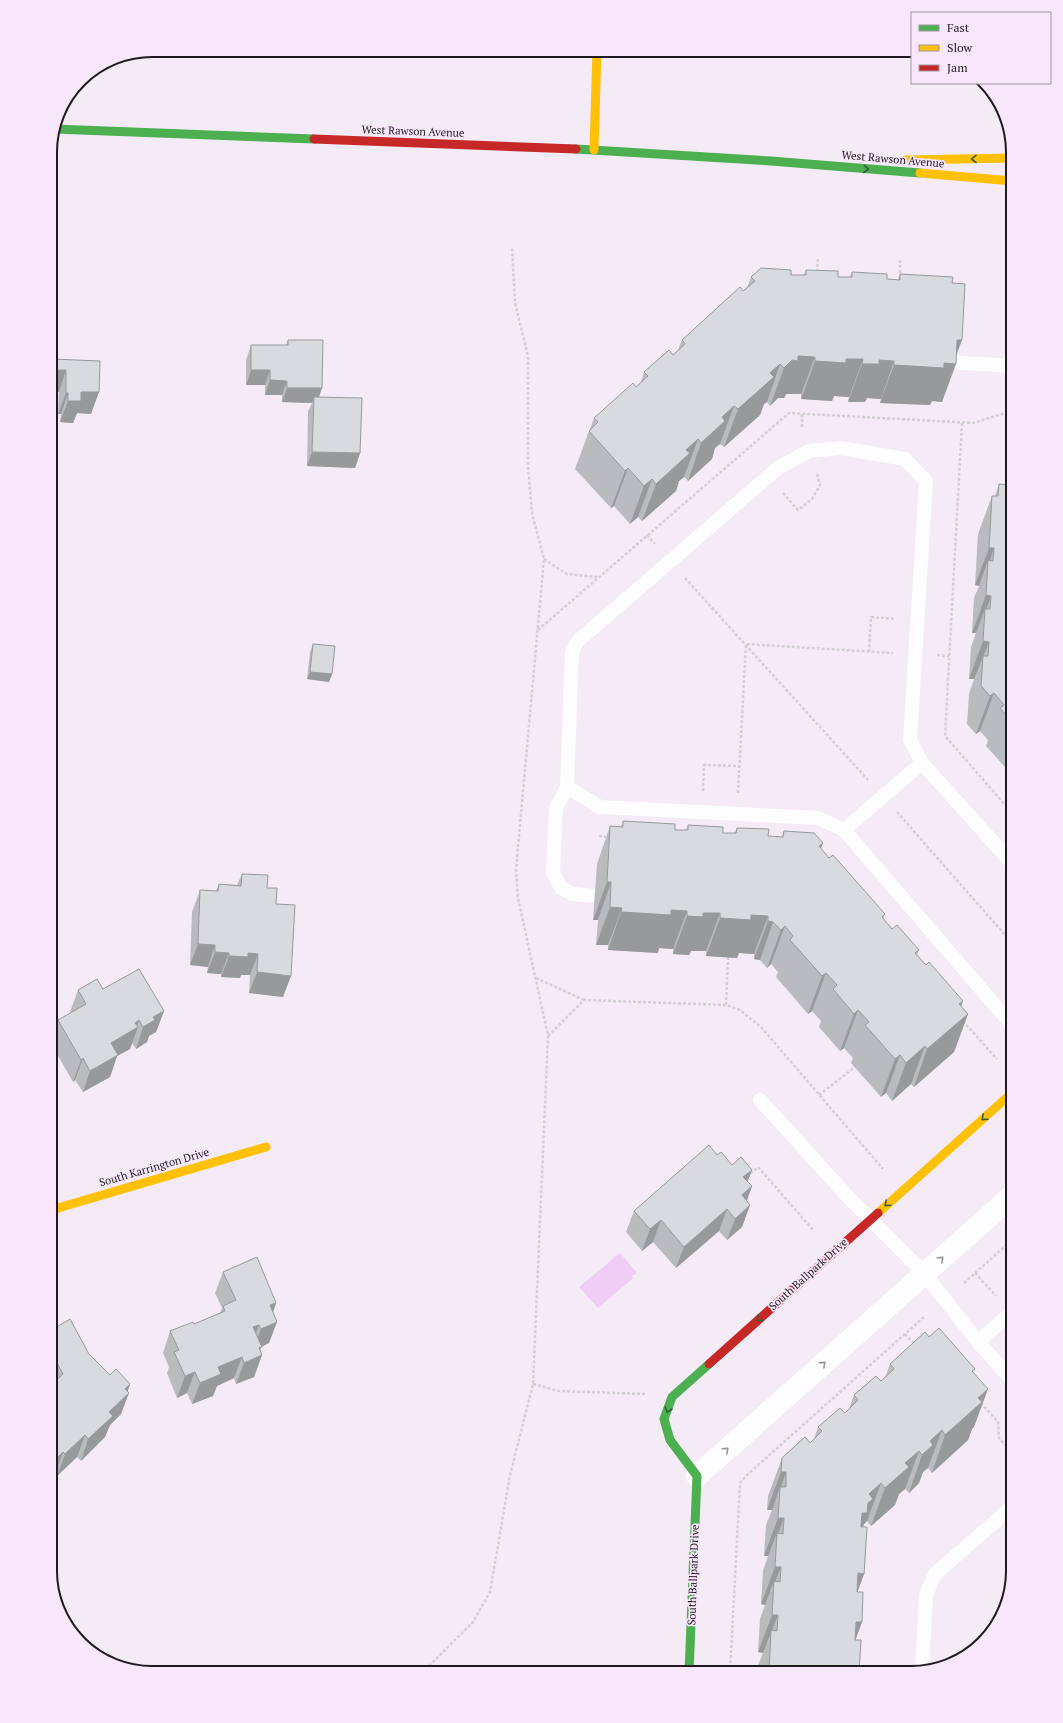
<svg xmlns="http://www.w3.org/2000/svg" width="1063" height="1723" viewBox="0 0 1063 1723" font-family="'PT Serif',serif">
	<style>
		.water { fill: #eecef5 }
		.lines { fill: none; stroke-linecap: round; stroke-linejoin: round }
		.path { stroke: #d3d0d3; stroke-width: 2.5; stroke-dasharray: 3 2; stroke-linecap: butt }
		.lane { stroke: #fdfcfe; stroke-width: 14 }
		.street { stroke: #fdfcfe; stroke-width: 22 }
		.fast { stroke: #4caf50; stroke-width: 9 }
		.slow { stroke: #ffc107; stroke-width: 9 }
		.jam { stroke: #c62828; stroke-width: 9 }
		.wall { fill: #babbbf }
		.shaded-wall { fill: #97999b }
		.building { fill: #d8dade; stroke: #97999b }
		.oneway { stroke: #335c36 }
		.oneway2 { stroke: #99969a }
		.labels { text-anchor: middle; stroke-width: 3.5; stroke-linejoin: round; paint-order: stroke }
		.street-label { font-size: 11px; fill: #1f1920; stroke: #f8e7fb }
		.rim { fill: none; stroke: #1f1920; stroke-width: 2 }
	</style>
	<rect width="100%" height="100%" fill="#f4ebf6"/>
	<path class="water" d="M620 1253 637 1273 632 1276 633 1278 598 1308 579 1287Z"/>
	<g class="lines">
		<g class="path">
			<path d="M817 272 818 257"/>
			<path d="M900 278V259"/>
			<path d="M802 414V429"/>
			<path d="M962 423 945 736 1013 814"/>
			<path d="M783 493 798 510 812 499 820 485 817 473"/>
			<path d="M647 535 655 544"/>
			<path d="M544 559 567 574 597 577"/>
			<path d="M685 578 868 780"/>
			<path d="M538 630 789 413 973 423 1005 413 1013 414"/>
			<path d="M869 652 871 617 896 619"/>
			<path d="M937 655 949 656"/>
			<path d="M703 791 704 765 739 766"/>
			<path d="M738 793 746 644 893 653"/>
			<path d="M897 812 1013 944"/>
			<path d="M599 836 608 837"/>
			<path d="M728 957 726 1005 740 1010 761 1027 883 1169"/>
			<path d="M536 978 584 1000"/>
			<path d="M963 1021 997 1059"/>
			<path d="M548 1036 584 1000 726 1005"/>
			<path d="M819 1095 855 1067"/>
			<path d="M747 1177 758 1167 814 1231"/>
			<path d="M975 1273 996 1296"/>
			<path d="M964 1283 1013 1239"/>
			<path d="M905 1334 915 1344"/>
			<path d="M533 1384 559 1391 645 1394"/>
			<path d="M981 1403 998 1422 999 1438 1013 1454"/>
			<path d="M422 1673 473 1622 490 1592 510 1475 533 1384 548 1036 518 898 516 869 544 559 532 513 528 467V356L515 303 512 247"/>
			<path d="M730 1673 740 1483 747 1475 924 1317"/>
		</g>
		<g class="lane">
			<path d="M948 362 1013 366"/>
			<path d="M567 787 556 808 553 873 561 888 573 894 595 896"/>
			<path d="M844 830 922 763"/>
			<path d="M1013 1026 844 830 818 818 600 807 567 787 572 652 578 641 778 468 809 451 841 448 905 459 926 481 910 740 922 763 1013 864"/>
			<path d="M760 1100 850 1199 925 1274 978 1342 1013 1381"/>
			<path d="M978 1342 1013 1311"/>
			<path d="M922 1671 926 1595 935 1574 1013 1506"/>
		</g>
		<path class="street" d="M697 1476 1013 1195"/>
		<g class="fast">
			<path d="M54 129 314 139"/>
			<path d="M576 149 771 161 920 173"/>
			<path d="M689 1673 697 1476 670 1440 664 1419 672 1397 709 1364"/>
		</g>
		<g class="slow">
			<path d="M594 150 597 50"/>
			<path d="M906 160 1013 158"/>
			<path d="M920 173 1013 181"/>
			<path d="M50 1213 58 1208 266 1147"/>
			<path d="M878 1213 1013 1092"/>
		</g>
		<g class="jam">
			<path d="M314 139 576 149"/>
			<path d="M709 1364 878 1213"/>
		</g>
	</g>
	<g class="wall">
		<path d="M806 270 838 277H850L852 272 887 279 898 280 900 274 952 283 957 353 942 402 932 401 930 405 880 403 881 399 867 398 865 402H848L849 397 834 396 832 401 801 399V394H786L784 398H778L770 406 767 402 764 404 760 415 724 447 720 444 715 448 712 459 688 481 684 477 679 481 676 491 642 521 638 517 630 524 614 506 611 508 575 469 589 431 590 429 594 418 636 387 641 382 644 372 673 355 678 350 682 340 747 288 751 277 791 275H804Z"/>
		<path d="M288 340 319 397 360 453 355 468 307 466 308 411 312 403 282 402V395H265V385H246V360L251 345H286Z"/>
		<path d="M52 359 100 361 91 414 77 413 73 423 60 422 61 414H58L59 392Z"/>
		<path d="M999 484 1013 485V776L986 746 988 740 980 731 976 734 967 724 969 694 974 679H969L971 647 976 633H972L974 598 979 586 975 585 978 534 992 496H995Z"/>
		<path d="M313 644 332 674 329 682 307 679 310 652Z"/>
		<path d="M623 821 675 830H686L688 825 723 833H735L737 828 768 836 782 837 784 831 821 849 829 858 885 914 883 919 892 929 919 950 917 955 968 1014 954 1052 914 1087 911 1084 892 1101 886 1093 881 1097 851 1063 853 1058 844 1048 840 1051 819 1027 821 1021 812 1011 808 1014 776 977 778 972 771 964 767 968 760 960 754 959V954L739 953 737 958 706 956V951H691L689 955 673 954V949L659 948 658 953 608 950V945H596L598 920H593L597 864 610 826 621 827Z"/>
		<path d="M242 874 267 888 276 904 283 997 249 993 250 975H241L240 978 221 977V974L207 973 208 967 190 965 192 912 200 890 216 891 219 884 237 885Z"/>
		<path d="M103 989 164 1011 156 1032 149 1036 147 1042 136 1049 132 1043 130 1049 117 1056 110 1077 83 1092 75 1080 73 1082 50 1042V1041L58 1020 71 1013 70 1012 78 990Z"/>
		<path d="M732 1165 752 1170 747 1181 752 1186 747 1201 750 1205 742 1227 727 1240 719 1231 676 1268 653 1242 642 1251 626 1232 634 1211Z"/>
		<path d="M223 1272 276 1303 273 1312 269 1343 261 1347 260 1351 262 1355 254 1377 236 1384 234 1378 217 1386 213 1396 192 1404 187 1393 177 1398 167 1373 169 1367 163 1353 170 1331 194 1324 220 1313 222 1308 215 1293Z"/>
		<path d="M50 1331 89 1354 110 1375 130 1384 121 1414 110 1425 105 1437 81 1461 77 1457 57 1476 55 1474 50 1479Z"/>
		<path d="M929 1337 973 1373 974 1427 972 1429 968 1440 932 1473 928 1468 923 1472 919 1483 909 1493 905 1489 899 1494 895 1505 871 1526 867 1521 864 1524 863 1527 864 1574 857 1592 862 1622 855 1640 859 1673H757V1668L763 1653 758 1652 760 1619 765 1605 761 1604 763 1571 768 1556H764L766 1525 772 1510H767L768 1496 782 1458 810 1443 814 1439 818 1427 845 1413 849 1409 854 1395 881 1381 885 1378 890 1364Z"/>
	</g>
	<g class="shaded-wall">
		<path d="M957 340H962L953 364H956L942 402 932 401 930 405 880 403 894 365 944 363Z"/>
		<path d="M798 356 815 357 801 394H786L784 398H778L770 406 784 368Z"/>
		<path d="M846 359H863L849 397 834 396 832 401 801 399 815 361Z"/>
		<path d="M879 360 894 361 881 399 867 398 865 402H848L862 364Z"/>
		<path d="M780 364 767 402 764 404 760 415 724 447 738 409 770 373Z"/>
		<path d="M52 370H66L59 392 50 391V373Z"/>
		<path d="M251 370H270L265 385H246Z"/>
		<path d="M270 380 287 381 282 395H265Z"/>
		<path d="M287 388H322L317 403 314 397 312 403 282 402Z"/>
		<path d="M81 392H99L91 414 77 413 73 423 60 422 68 401Z"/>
		<path d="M66 393H68L61 414H58Z"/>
		<path d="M734 406 720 444 715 448 712 459 688 481 701 443 722 417Z"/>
		<path d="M698 439 684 477 679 481 676 491 642 521 656 484 686 450Z"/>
		<path d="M312 452 360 453 355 468 307 466Z"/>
		<path d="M628 468 614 506 611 508 625 471Z"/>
		<path d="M652 479 638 517 630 524 644 486Z"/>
		<path d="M989 548H994L988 566V560L979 586 975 585Z"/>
		<path d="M986 595 991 596 985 614V609L976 633H972Z"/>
		<path d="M983 641 989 642 974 679H969Z"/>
		<path d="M310 672 332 674 329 682 307 679Z"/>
		<path d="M994 693 980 731 976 734 990 696Z"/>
		<path d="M823 843 809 881 819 846Z"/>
		<path d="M607 882H611L598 920H593Z"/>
		<path d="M610 907 622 908 608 945H596Z"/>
		<path d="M671 910 687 911 673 949 659 948 658 953 608 950 621 912Z"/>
		<path d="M703 913H720L706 951H691L689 955 673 954 687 916Z"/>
		<path d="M751 915 768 916 754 954 739 953 737 958 706 956 720 918Z"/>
		<path d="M768 921 773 922 760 960 754 959Z"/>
		<path d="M785 926 771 964 767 968 781 930Z"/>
		<path d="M198 944 215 945 208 967 190 965Z"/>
		<path d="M215 952 229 953 221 974 207 973Z"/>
		<path d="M248 953 258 954 250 975H241L240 978 221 977 229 956Z"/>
		<path d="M257 972 291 976 283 997 249 993Z"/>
		<path d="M826 973 812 1011 808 1014 822 976Z"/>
		<path d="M963 1001 954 1026 968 1014 954 1052 914 1087 927 1049 959 1004Z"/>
		<path d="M858 1010 844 1048 840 1051 854 1014Z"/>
		<path d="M164 1011 156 1032 149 1036 147 1042 136 1049 143 1027 153 1017Z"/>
		<path d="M139 1020 136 1029 138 1027 130 1049 117 1056 110 1077 83 1092 90 1071 111 1043 135 1023Z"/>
		<path d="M925 1046 911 1084 892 1101 906 1063Z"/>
		<path d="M900 1055 886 1093 881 1097 895 1059Z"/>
		<path d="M83 1058 75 1080 73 1082 81 1060Z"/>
		<path d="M752 1170 744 1191 743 1177Z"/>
		<path d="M752 1186 744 1208 742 1195Z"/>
		<path d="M750 1205 742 1227 727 1240 735 1219Z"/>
		<path d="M727 1209 719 1231 676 1268 684 1247Z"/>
		<path d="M661 1220 653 1242 642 1251 650 1229Z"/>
		<path d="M276 1303 269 1325 270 1305Z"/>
		<path d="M277 1322 269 1343 261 1347 258 1357 262 1355 254 1377 236 1384 244 1363 253 1350 261 1329Z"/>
		<path d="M259 1325 251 1346 253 1327Z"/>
		<path d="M242 1357 234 1378 217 1386 213 1396 192 1404 200 1383 218 1367Z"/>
		<path d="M195 1372 187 1393 177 1398 185 1376Z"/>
		<path d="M130 1384 126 1396 129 1393 121 1414 110 1425 105 1437 81 1461 88 1439 109 1412 125 1389Z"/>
		<path d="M988 1389 974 1427 972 1429 968 1440 932 1473 945 1435 978 1398Z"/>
		<path d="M942 1430 928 1468 923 1472 919 1483 909 1493 922 1455 930 1441Z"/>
		<path d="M85 1435 77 1457 57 1476 65 1454Z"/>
		<path d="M919 1451 905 1489 899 1494 895 1505 871 1526 885 1488 905 1463Z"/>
		<path d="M63 1452 55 1474 50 1479V1465Z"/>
		<path d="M781 1472H786L780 1490V1487L772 1510H767Z"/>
		<path d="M881 1483 867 1521 864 1524 854 1551 848 1550 869 1494Z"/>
		<path d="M778 1518H784L776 1539 777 1533 768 1556H764Z"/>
		<path d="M775 1567H781L773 1587 774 1581 765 1605 761 1604Z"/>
		<path d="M858 1573 864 1574 850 1612Z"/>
		<path d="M772 1615H778L763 1653 758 1652Z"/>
		<path d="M856 1622H862L848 1660Z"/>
	</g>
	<g class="building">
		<path d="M761 268 791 270V275H806V270L838 271V277H852V272L887 274V279L900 280V274L953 277 952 283 965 284 962 340H957L956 364 944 363V368L894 365V361L879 360V364H862L863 359H846V363L815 361V357L798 356V361L792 360 784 368 780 364 770 373 774 377 738 409 734 406 722 417 725 421 701 443 698 439 686 450 690 453 656 484 652 479 644 486 628 468 625 471 589 431 598 422 594 418 633 383 636 387 648 376 644 372 669 350 673 355 685 344 682 340 740 287 743 291 755 281 751 277Z"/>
		<path d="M50 314H54L52 359 100 361 99 392H81V401H68V393H66V370H52V373H50Z"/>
		<path d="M288 340H323L322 388H287V381L270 380V370H251V345H288Z"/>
		<path d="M314 397 362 398 360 453 312 452Z"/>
		<path d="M999 484 1013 485V723L1000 708 1004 705 994 693 990 696 981 686 983 656H988L989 642 983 641 985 609H990L991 596 986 595 988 560 993 561 994 548H989L992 496H998Z"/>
		<path d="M313 644 335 646 332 674 310 672Z"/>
		<path d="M623 821 675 824V830H688V825L723 827V833H736L737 828 769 829 768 836 783 837 784 831 814 833 823 843 819 846 829 858 833 855 885 914 882 917 892 929 897 925 919 950 915 953 926 965 929 962 963 1001 959 1004 968 1014 927 1049 925 1046 906 1063 900 1055 895 1059 865 1025 869 1022 858 1010 854 1014 833 989 837 985 826 973 822 976 790 940 793 936 785 926 781 930 773 922 768 921V916L751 915V920L720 918V913H703V917L687 916V911L671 910V915L621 912 622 908 610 907 611 882H607L610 826 623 827Z"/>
		<path d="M242 874 268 875 267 888H277L276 904 295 905 291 976 257 972 258 954 248 953V957L229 956V953L215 952V945L198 944 200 890 218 891 219 884 241 886Z"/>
		<path d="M139 969 164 1011 153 1017 155 1020 143 1027 139 1020 135 1023 138 1027 111 1043 118 1055 90 1071 83 1058 81 1060 58 1020 86 1004 78 990 97 979 103 989Z"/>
		<path d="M709 1145 717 1155 721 1152 732 1165 741 1157 752 1170 743 1177 752 1186 742 1195 750 1205 735 1219 727 1209 684 1247 661 1220 650 1229 634 1211Z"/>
		<path d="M257 1257 276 1303 270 1305 277 1322 261 1329 259 1325 253 1327 262 1347 259 1348 262 1355 244 1363 242 1357 218 1367 221 1374 200 1383 195 1372 185 1376 174 1352 179 1350 170 1331 193 1322 194 1324 225 1311 223 1306 236 1300 223 1272Z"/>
		<path d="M70 1319 89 1354 110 1375 116 1369 130 1384 125 1389 129 1393 109 1412 113 1416 88 1439 85 1435 65 1454 63 1452 50 1465V1386L63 1374 50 1350V1331Z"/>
		<path d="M939 1328 975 1369 972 1371 988 1389 978 1398 982 1402 945 1435 942 1430 930 1441 933 1445 922 1455 919 1451 905 1463 909 1467 885 1488 881 1483 869 1494 873 1499 868 1503 867 1513H862L861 1527H867L864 1574 858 1573 857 1592H863L862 1622H856L855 1640H861L859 1673H769L771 1630 777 1631 778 1615H772L774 1581 780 1582 781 1567H775L777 1533 783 1534 784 1518H778L780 1487H786V1472H781L782 1458 805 1437 810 1443 822 1431 818 1427 840 1408 845 1413 858 1400 854 1395 876 1376 881 1381 894 1369 890 1364 925 1332 929 1337Z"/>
	</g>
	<defs><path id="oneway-chevron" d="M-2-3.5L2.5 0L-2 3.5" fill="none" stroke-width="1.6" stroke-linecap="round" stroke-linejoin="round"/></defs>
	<g class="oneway">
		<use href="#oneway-chevron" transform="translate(974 159) rotate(179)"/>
		<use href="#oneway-chevron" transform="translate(866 169) rotate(5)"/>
		<use href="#oneway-chevron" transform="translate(984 1118) rotate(138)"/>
		<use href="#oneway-chevron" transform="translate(887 1204) rotate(138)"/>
		<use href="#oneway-chevron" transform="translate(759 1319) rotate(138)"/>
		<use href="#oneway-chevron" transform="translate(668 1410) rotate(109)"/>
	</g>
	<g class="oneway2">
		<use href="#oneway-chevron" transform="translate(941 1259) rotate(-42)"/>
		<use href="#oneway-chevron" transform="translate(823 1364) rotate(-42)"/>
		<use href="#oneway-chevron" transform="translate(726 1450) rotate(-42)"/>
	</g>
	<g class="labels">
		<g class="street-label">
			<text transform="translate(413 131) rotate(2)" y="4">West Rawson Avenue</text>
			<text transform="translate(893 159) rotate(5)" y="4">West Rawson Avenue</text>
			<text transform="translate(154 1167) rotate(-16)" y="4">South Karrington Drive</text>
			<text transform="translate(808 1274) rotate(-42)" y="4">South Ballpark Drive</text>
			<text transform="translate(693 1575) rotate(-88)" y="4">South Ballpark Drive</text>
		</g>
	</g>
	<path d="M0 0H1063V1723H0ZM152 57H911A95 95 0 0 1 1006 152V1571A95 95 0 0 1 911 1666H152A95 95 0 0 1 57 1571V152A95 95 0 0 1 152 57Z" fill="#f8e7fb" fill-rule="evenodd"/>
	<path class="rim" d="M152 57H911A95 95 0 0 1 1006 152V1571A95 95 0 0 1 911 1666H152A95 95 0 0 1 57 1571V152A95 95 0 0 1 152 57Z"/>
	<rect x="911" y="12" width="140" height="72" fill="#f8e7fb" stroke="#a195a3"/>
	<rect x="919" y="25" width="20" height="6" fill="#4caf50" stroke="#a195a3"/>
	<text x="947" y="32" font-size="12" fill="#1f1920">Fast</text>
	<rect x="919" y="45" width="20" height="6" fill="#ffc107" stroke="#a195a3"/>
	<text x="947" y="52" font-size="12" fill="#1f1920">Slow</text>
	<rect x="919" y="65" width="20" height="6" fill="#c62828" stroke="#a195a3"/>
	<text x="947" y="72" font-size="12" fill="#1f1920">Jam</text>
</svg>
